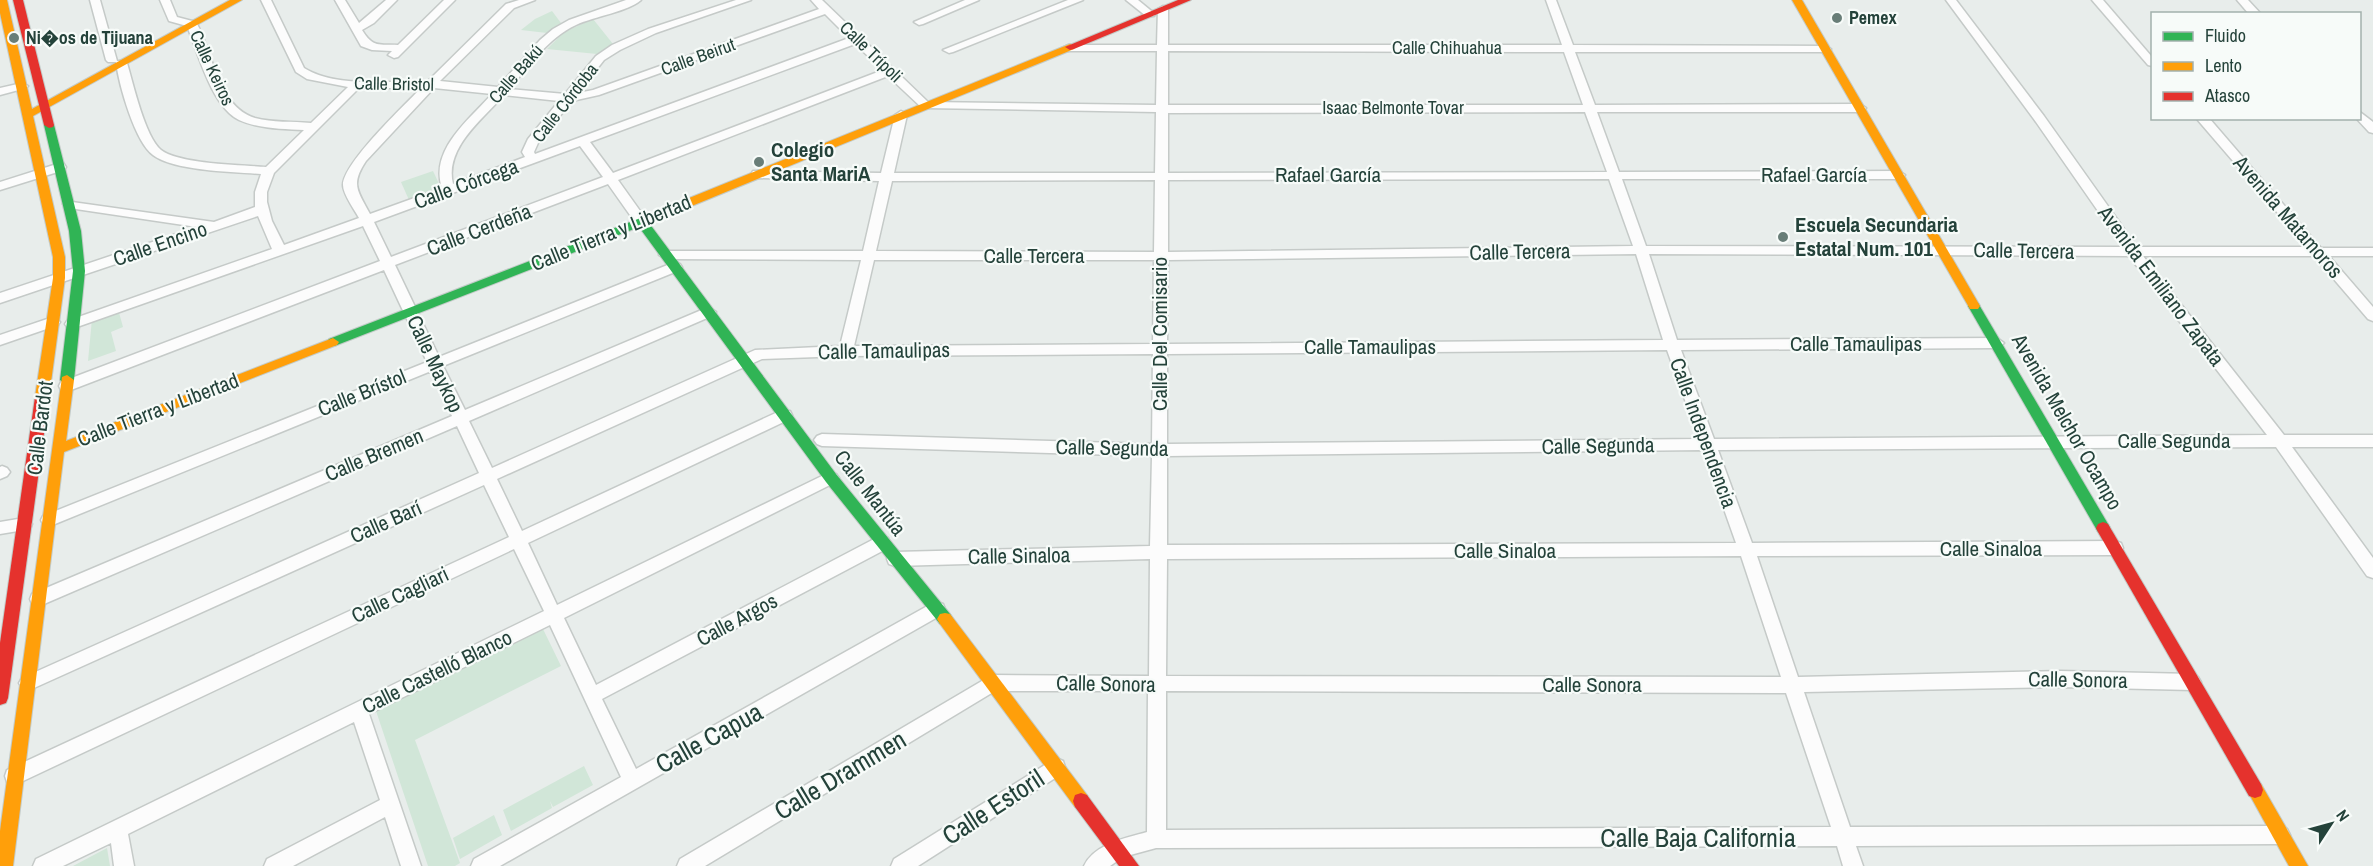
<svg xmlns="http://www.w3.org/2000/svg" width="2373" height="866" viewBox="0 0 2373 866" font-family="'Archivo Narrow',sans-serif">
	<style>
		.green { fill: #d1e6d8 }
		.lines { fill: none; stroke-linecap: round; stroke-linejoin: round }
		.street-casing { stroke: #c5cac8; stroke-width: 3 }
		.fast-casing { stroke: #c3cbc8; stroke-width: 2 }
		.slow-casing { stroke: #c3cbc8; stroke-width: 2 }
		.jam-casing { stroke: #c3cbc8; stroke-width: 2 }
		.street { fill: #fcfcfc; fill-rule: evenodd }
		.fast { fill: #30b455; fill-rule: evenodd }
		.slow { fill: #ff9f0a; fill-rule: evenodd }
		.jam { fill: #e5322d; fill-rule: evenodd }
		.poi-dot { fill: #697e78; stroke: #f7fbf9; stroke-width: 2 }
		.labels { text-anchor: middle; stroke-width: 4.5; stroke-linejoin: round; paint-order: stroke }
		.far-poi-label { font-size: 18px; font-weight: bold; fill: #24423a; stroke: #f7fbf9; text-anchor: start }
		.far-street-label { font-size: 18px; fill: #24423a; stroke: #f7fbf9 }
		.poi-label { font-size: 21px; font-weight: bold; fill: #24423a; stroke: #f7fbf9; text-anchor: start }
		.street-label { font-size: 21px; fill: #24423a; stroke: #f7fbf9 }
		.near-street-label { font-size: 26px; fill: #24423a; stroke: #f7fbf9 }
	</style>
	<rect width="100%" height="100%" fill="#e8edeb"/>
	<g class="green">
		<path d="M552 11 561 23 547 33 521 30 535 19Z"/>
		<path d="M593 19 613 44 597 54 547 49 564 32Z"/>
		<path d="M433 171 441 188 409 200 401 182Z"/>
		<path d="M118 309 123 327 111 332 116 351 88 361 92 319Z"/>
		<path d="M543 629 561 666 415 740 460 863 455 866H428L376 711Z"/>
		<path d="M584 766 593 785 553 807 550 801 552 808 511 831 503 810Z"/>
		<path d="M494 815 502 835 460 859 453 838Z"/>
		<path d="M107 848 110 866H73Z"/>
	</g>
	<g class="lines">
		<g class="street-casing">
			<g id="street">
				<path d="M90 0H100L117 61H125L127 63C133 83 145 137 161 150 179 164 242 165 266 167L304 130C283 129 259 129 239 120 212 107 198 53 187 26L169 21 160 0H170L177 17 196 22C213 52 217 106 255 118 273 123 292 121 311 123L348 87 307 79 296 72 261 0H271L304 68C336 88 391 81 428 81L506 4 519 0H535L514 8 440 81 498 87 540 40 553 29 569 20 626 0H641C627 12 595 16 576 25 548 38 529 66 509 89L565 94 596 56 612 45 648 29 736 0H751L656 33 620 50 604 60 578 93 593 90 819 9 811 0H822L928 102 1156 105 1157 51H1068L1062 48 1068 45H1157L1158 9 1163 6 1168 9V45H1562L1546 0H1556L1573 45 1825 46 1831 49 1825 52H1575L1595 105 1860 104 1866 108 1860 112H1597L1619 172 1899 171 1905 175 1899 179H1622L1646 246 2123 247 2036 122 1946 0H1956L2044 116 2137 247H2307L2196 118H2209L2321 248H2373V256H2329L2373 307V321L2368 319 2314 256H2143L2284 435H2373V447H2292L2373 558V578L2367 576 2276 447 1718 450 1752 543 2115 541 2121 543 2123 548 2121 553 2115 555 1757 556 1798 677 2060 671 2192 674 2198 677 2201 682 2198 687 2192 690 2060 687 1804 692 1850 827 2280 826 2287 829 2290 835 2287 841 2280 844 1856 846 1863 866H1843L1837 846 1156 848 1123 857 1110 866H1084C1094 844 1126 838 1147 832L1148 691H995L705 866H677L680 859 987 678 993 675 1149 676 1150 559 895 566 889 564 887 559 889 554 895 552 1150 546 1152 456 822 446 817 444 814 440 817 436 822 434 1152 444 1153 354 846 356 762 359 497 479 522 531 780 411H790L792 415 790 419 528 543 557 605 826 474H836L839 478 836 482 564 618 596 685 876 538 882 536 888 538 890 543 888 548 602 699 636 769 931 604 937 602 943 604 945 609 943 614 500 866H471L474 859 621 777 550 625 369 714 421 866H401L385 817 293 866H264L267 859 380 800 354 722 128 834 134 866H114L111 843 63 866H33L36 859 544 611 514 549 21 782 14 785 7 782 5 776 7 770 509 537 484 485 34 688 28 691 22 688 19 683 22 678 479 473 457 426 44 604 38 606 32 604 30 599 32 594 452 416 431 371 55 524 49 526 43 524 41 520 43 516 427 362 384 270 71 390H61L59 386 61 382 380 261 363 226 77 327H67L65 324 67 321 272 249 258 216 0 303V293L197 227 69 208 63 204 65 201 214 222 255 207V192L261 174C235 172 174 171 153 155 135 142 119 85 116 62H108L106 60ZM825 14 849 38 535 154 534 152 538 143 572 101 599 95ZM855 44 883 70 613 173 590 142ZM1168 51 1564 52 1583 105H1168ZM888 76 921 107 925 108 1156 112 1155 173H894L907 115 901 111 895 115 881 173 753 171 751 174 753 177 757 178 879 181 863 251H666L659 255 666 259 861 260 840 346 755 350 492 468 469 421 714 315 716 312 709 307 704 309 465 410 443 366 680 270 682 267 680 264H670L439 357 395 265 608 184 637 225H647L648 222 618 180ZM359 88H421C405 105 343 163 343 185 343 194 354 209 359 218L284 245 272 221 267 202V192L274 173ZM434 88 492 94C470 119 429 150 442 188L370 214C358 191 350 185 366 161ZM504 95 559 101 528 139 522 152 525 157 453 184C444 148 483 119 504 95ZM1585 112 1607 172 1168 173V113ZM580 146 603 177 391 257 374 222ZM1609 179 1633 246 1168 252V180ZM1155 180 1154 252 876 251 892 181ZM1636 254 1663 340 1167 344 1168 260ZM1649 254 2129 256 2267 435 1714 439 1681 350 1997 348 2004 343 1997 338 1677 340ZM874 260H1154L1153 344 854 346ZM1667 350 1699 439 1167 444V354ZM1703 450 1736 543 1167 545V456ZM1741 556 1781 677 1166 676 1167 559ZM1166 691 1786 693 1831 827 1166 830Z"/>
				<path d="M335 0H345L359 23 386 0H397L374 23 362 30C373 48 379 44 398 45L444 0H455L398 57 394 58 388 55 392 51 372 50 361 46Z"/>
				<path d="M965 0H979L923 24 919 25 914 22Z"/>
				<path d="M1068 0H1083L953 52 949 53 943 50Z"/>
				<path d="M1126 0H1138L1155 14 1154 16H1146Z"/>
				<path d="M2092 0H2103L2152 57V66L2148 65Z"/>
				<path d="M2237 0H2248L2261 14H2249Z"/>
				<path d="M22 83 28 86 26 88 0 95V88Z"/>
				<path d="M2360 112 2373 122V133L2369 132 2356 118H2360Z"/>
				<path d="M60 163 64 164 66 167 64 170 0 190V182Z"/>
				<path d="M53 317 60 322 58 325 0 345V335Z"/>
				<path d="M2 466 7 468 10 472 7 476 0 479V467Z"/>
				<path d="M24 518 30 519 32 524 30 529 0 534V522Z"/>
				<path d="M1056 758 1063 761 1065 767 1063 773 918 866H891L894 859Z"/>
			</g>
		</g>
		<g class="fast-casing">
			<g id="fast">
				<path d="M49 122 54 125 81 231 85 271 74 380 67 385 60 380 73 271 69 231 44 125Z"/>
				<path d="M661 210 665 211V217L649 223 836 474 950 614 953 619 950 624 945 625 940 624 826 482 639 227 337 345 333 346 327 342 329 339Z"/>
				<path d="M1974 302 1978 303 2108 524 2110 528 2108 532 2103 534 2098 532 1968 306Z"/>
			</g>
		</g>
		<g class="slow-casing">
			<g id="slow">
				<path d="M0 0H7L32 109 230 0H242L33 116 65 257V278L49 397 42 402 35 397 53 278V257L0 13Z"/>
				<path d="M1792 0H1802L1980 306 1978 309H1970Z"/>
				<path d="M1070 44 1075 47 1074 49 665 217H657L655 214 657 211Z"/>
				<path d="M333 338 339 342 337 345 64 452 13 866H0V831L62 377 67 375 74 380 66 441Z"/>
				<path d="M945 613 950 614 1087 795 1089 801 1087 807 1081 809 1075 807 940 624 937 619 940 614Z"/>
				<path d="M2255 782 2261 784 2308 866H2289L2247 790 2249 784Z"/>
			</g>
		</g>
		<g class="jam-casing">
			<g id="jam">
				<path d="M13 0H23L54 125 53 127 49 128 44 125Z"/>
				<path d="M1178 0H1191L1074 49 1070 50 1065 47Z"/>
				<path d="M42 392 49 397 8 698 6 703 0 705V643L35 397Z"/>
				<path d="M2103 522 2108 524 2261 784 2263 790 2261 796 2255 798 2249 796 2098 532 2096 528 2098 524Z"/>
				<path d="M1081 793 1087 795 1139 866H1119L1075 807 1073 801 1075 795Z"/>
			</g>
		</g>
		<use href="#street" class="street"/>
		<use href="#fast" class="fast"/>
		<use href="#slow" class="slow"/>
		<use href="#jam" class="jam"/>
	</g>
	<g class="poi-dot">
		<circle cx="1837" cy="18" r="6"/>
		<circle cx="14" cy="38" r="6"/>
		<circle cx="759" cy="162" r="6"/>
		<circle cx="1783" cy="237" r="6"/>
	</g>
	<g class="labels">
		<g class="far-poi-label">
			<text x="1849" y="24">Pemex</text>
			<text x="26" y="44">Ni�os de Tijuana</text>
		</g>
		<g class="far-street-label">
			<text x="1447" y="54">Calle Chihuahua</text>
			<text transform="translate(871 52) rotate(44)" y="6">Calle Trípoli</text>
			<text transform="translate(698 57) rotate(-20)" y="6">Calle Beirut</text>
			<text transform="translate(212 68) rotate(65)" y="6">Calle Keiros</text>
			<text transform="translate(516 74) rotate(-49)" y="6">Calle Bakú</text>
			<text transform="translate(394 84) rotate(1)" y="6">Calle Bristol</text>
			<text transform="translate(565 103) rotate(-52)" y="6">Calle Córdoba</text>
			<text x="1393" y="114">Isaac Belmonte Tovar</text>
		</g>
		<g class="poi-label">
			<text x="771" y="157">Colegio<tspan x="771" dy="24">Santa MariA</tspan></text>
			<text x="1795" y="232">Escuela Secundaria<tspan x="1795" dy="24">Estatal Num. 101</tspan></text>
		</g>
		<g class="street-label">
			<text x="1328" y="182">Rafael García</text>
			<text x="1814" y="182">Rafael García</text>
			<text transform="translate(466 184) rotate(-20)" y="7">Calle Córcega</text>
			<text transform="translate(2288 217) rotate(49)" y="7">Avenida Matamoros</text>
			<text transform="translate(479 230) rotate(-21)" y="7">Calle Cerdeña</text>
			<text transform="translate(611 233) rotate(-22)" y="7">Calle Tierra y Libertad</text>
			<text transform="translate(160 244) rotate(-19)" y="7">Calle Encino</text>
			<text transform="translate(2024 251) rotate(1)" y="7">Calle Tercera</text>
			<text transform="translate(1520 252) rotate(-1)" y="7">Calle Tercera</text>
			<text x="1034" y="263">Calle Tercera</text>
			<text transform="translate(2161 286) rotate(53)" y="7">Avenida Emiliano Zapata</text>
			<text transform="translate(1160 334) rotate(-90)" y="7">Calle Del Comisario</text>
			<text x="1856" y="351">Calle Tamaulipas</text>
			<text x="1370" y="354">Calle Tamaulipas</text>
			<text transform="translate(884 351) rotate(-1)" y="7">Calle Tamaulipas</text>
			<text transform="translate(435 364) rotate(65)" y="7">Calle Maykop</text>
			<text transform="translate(362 393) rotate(-22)" y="7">Calle Brístol</text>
			<text transform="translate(158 410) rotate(-21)" y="7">Calle Tierra y Libertad</text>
			<text transform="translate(2067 422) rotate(60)" y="7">Avenida Melchor Ocampo</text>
			<text transform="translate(40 428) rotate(-83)" y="7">Calle Bardot</text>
			<text transform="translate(1703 433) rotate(70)" y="7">Calle Independencia</text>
			<text x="2174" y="448">Calle Segunda</text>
			<text transform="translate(1598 446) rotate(-1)" y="7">Calle Segunda</text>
			<text transform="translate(1112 448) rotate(1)" y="7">Calle Segunda</text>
			<text transform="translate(374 455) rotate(-23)" y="7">Calle Bremen</text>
			<text transform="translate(870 493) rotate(52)" y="7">Calle Mantúa</text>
			<text transform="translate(386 522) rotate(-24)" y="7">Calle Barí</text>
			<text x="1991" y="556">Calle Sinaloa</text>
			<text x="1505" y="558">Calle Sinaloa</text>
			<text transform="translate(1019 556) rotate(-1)" y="7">Calle Sinaloa</text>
			<text transform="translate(400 595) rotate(-25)" y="7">Calle Cagliari</text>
			<text transform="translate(737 620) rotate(-28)" y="7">Calle Argos</text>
			<text transform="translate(437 672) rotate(-26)" y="7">Calle Castelló Blanco</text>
			<text transform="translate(2078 680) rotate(1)" y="7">Calle Sonora</text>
			<text transform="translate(1106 684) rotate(1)" y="7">Calle Sonora</text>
			<text x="1592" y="692">Calle Sonora</text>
		</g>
		<g class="near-street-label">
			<text transform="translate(709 738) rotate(-29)" y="9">Calle Capua</text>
			<text transform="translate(840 775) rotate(-31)" y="9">Calle Drammen</text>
			<text transform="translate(993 807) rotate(-33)" y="9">Calle Estoril</text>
			<text x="1698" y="847">Calle Baja California</text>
		</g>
	</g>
	<rect x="2151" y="12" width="210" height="108" fill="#f7fbf9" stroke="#a3b1ad" stroke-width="1.5"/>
	<rect x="2163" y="32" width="30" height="9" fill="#30b455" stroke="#a3b1ad" stroke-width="1.5"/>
	<text x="2205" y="42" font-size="18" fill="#24423a">Fluido</text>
	<rect x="2163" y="62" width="30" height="9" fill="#ff9f0a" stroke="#a3b1ad" stroke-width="1.5"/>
	<text x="2205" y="72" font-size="18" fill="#24423a">Lento</text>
	<rect x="2163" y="92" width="30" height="9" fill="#e5322d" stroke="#a3b1ad" stroke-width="1.5"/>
	<text x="2205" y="102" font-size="18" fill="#24423a">Atasco</text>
	<g transform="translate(2331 824) rotate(54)" stroke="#f7fbf9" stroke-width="4.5" paint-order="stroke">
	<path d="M0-4.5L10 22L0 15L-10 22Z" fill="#24423a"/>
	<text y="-9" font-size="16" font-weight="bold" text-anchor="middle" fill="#24423a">N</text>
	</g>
</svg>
